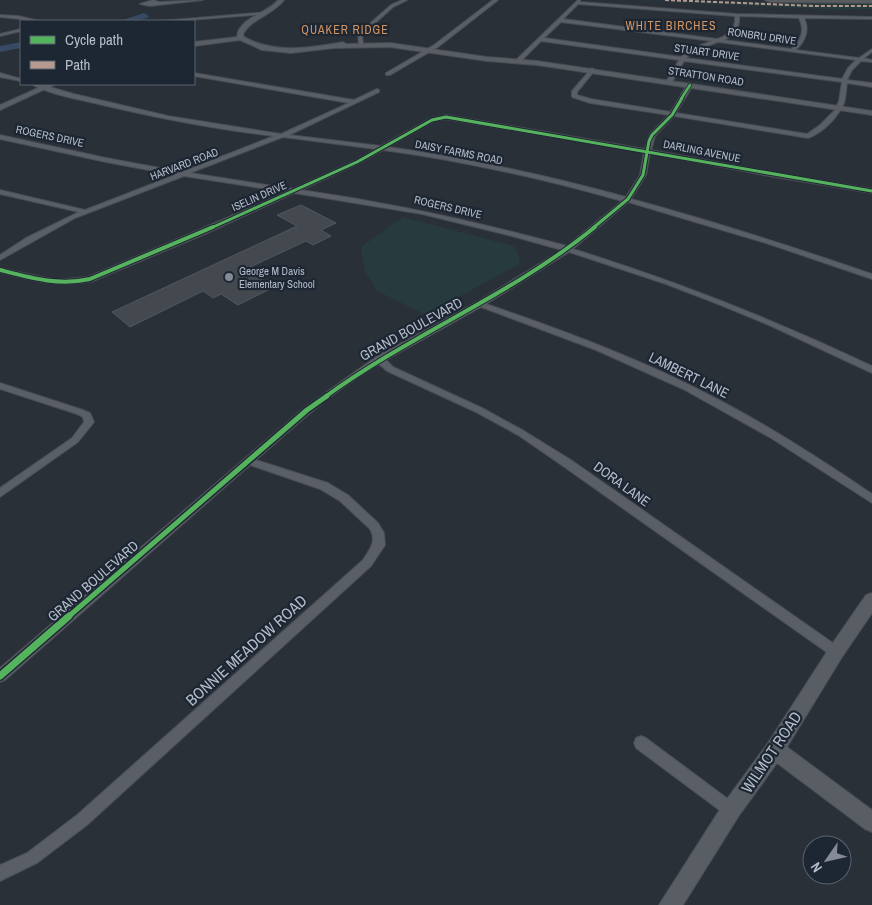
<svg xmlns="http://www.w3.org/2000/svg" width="872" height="905" viewBox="0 0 872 905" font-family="'Archivo Narrow',sans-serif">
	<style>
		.green { fill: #273a3e }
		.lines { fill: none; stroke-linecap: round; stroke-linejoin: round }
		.river { fill: #384963; fill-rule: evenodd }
		.building { fill: #444950; stroke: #52575f }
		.street-casing { stroke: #484c53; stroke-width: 2 }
		.secondary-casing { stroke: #484c53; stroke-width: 2 }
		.highway-casing { stroke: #474c53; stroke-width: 2 }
		.street { fill: #5a5e66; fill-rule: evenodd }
		.secondary { fill: #595d64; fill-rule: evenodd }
		.highway { fill: #5a5d60; fill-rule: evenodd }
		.quiet { stroke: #b69a8f; stroke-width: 2; stroke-dasharray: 4 2; stroke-linecap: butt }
		.cycleway-far4-casing { stroke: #1d2633; stroke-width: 4 }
		.cycleway-far3-casing { stroke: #1d2633; stroke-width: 5 }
		.cycleway-far2-casing { stroke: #1d2633; stroke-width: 6 }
		.cycleway-far1-casing { stroke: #1d2633; stroke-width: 8 }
		.cycleway-casing { stroke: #1d2633; stroke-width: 10 }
		.cycleway-far4 { stroke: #56b35d; stroke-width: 2.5 }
		.cycleway-far3 { stroke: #56b35d; stroke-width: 3 }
		.cycleway-far2 { stroke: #56b35d; stroke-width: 4 }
		.cycleway-far1 { stroke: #56b35d; stroke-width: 5 }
		.cycleway { stroke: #56b35d; stroke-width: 7 }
		.poi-dot { fill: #848b96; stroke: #1d2633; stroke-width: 2 }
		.labels { text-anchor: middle; stroke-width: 4.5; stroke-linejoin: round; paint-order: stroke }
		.far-street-label { font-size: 11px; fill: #b4bcc9; stroke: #1d2633 }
		.far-poi-label { font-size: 11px; fill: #b4bcc9; stroke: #1d2633; text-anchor: start }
		.far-neighbourhood-label { font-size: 12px; letter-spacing: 1px; fill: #d59563; stroke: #1d2633 }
		.street-label { font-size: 14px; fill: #b4bcc9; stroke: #1d2633 }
		.near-street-label { font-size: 16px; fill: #b4bcc9; stroke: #1d2633 }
	</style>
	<rect width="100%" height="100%" fill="#2a3038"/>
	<g class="green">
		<path d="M633 0 872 4V9L840 10Z"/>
		<path d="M403 217 514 246 519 256V264L426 315 377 291 365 271 361 247Z"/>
	</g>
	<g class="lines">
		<g class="river">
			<path d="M144 13 149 16 147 18 135 21H120Z"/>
			<path d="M21 42V48L0 52V46Z"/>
		</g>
	</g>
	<path class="building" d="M301 205 336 223 321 230 331 236 313 245 306 241 246 269 274 287 238 305 221 294 213 298 203 291 130 327 112 312 297 226 277 215Z"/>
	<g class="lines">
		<g class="street-casing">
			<g id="street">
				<path d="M153 0 159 2 203 0 150 6 140 4Z"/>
				<path d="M402 0H407L393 7 362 35 363 44 359 45 358 34 391 5Z"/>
				<path d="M493 0H498L438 47 390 75H386V73L434 45Z"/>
				<path d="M578 0H580V2L737 14 872 17V19L804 18C810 30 806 40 796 50L859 58 872 49V52L864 58 872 60V62L861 61 852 70 847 80 872 83V87L847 83C846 90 846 97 844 103 838 117 823 133 808 138L674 116 655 136 651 150 769 172 872 189V193L769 176 650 153 646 175 631 199C713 221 793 247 872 274V279L766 243 628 202 573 249C676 281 775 320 872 366V373L769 325 718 304 666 284 569 252 486 304C565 331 643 360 717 399 771 427 822 460 872 494V503L771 438 683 389 596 350 481 307 386 360 393 367 482 408 524 431 571 460 840 648 842 652 840 656 836 658 832 656 563 466 518 435 476 412 387 371 379 364C334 390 295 426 256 460L328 483 348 495 378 523 384 533 385 545 371 566 87 825 37 863 0 881V865L27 853 77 815 363 560C370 549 377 541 370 529L340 501 320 489 250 465 5 680 0 682V668L304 408 376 357 477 302 562 250 508 235 422 214 294 193 205 234 93 281C60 288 32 281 0 272V268L56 280 88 277 199 230 286 192 184 176 75 218 0 260V255L26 238 79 212 0 194V190L85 210 175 175 106 162 0 139V135L106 158 182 172 274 136C213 129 153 117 94 103 73 98 49 94 31 84H39L74 94 168 116 281 134 349 103 194 76V73L354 100 377 89 379 90V92L289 135 381 146 430 119 446 115 645 149 650 134 669 115 590 103 572 97V91L592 68 595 70 577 92V95L591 99 671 112 687 85 690 83 693 85 676 113 807 134 820 125 835 110 839 101 842 82 684 61 672 82 669 84 666 82 679 60 541 41 519 63H515V61ZM578 4 735 16C736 29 729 35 717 39L563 19ZM739 16 799 18C805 30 802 40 791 49L724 40C735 35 740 29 739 16ZM561 22 712 41 690 49 681 57 544 38ZM718 42 856 60 848 68 842 79 686 58 694 51ZM446 119 644 152 640 175 626 197C548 176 468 158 388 147L434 121ZM283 137 376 149 355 161 293 189 190 173ZM383 150C464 161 544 179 622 201L567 246C479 222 391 203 301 190L359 163Z"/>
				<path d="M268 12 266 14 177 21H161Z"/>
				<path d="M0 15 18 16 40 21 0 17Z"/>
				<path d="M21 29V31L0 36V34Z"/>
				<path d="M0 73 21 79V81L0 77Z"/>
				<path d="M0 383 83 410 90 413 94 422 78 442 0 497V488L72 438 84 422 83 417 77 414 0 389Z"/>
				<path d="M641 736 646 738 736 805 738 810 736 815 731 817 726 815 636 748 634 743 636 738Z"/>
			</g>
		</g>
		<g class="secondary-casing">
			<g id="secondary">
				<path d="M278 0H284C273 15 252 18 243 34L244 37C275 54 309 48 343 42L346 44 390 43 487 57 537 61 872 111V115L537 65 487 61 390 47 334 48 291 53 262 50 240 40 194 46V42L237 37C238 18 268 13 278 0Z"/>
				<path d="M47 84H56L0 110V105Z"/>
				<path d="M872 593V613L842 657 787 747 872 810V832L865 829 777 763 738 817 683 905H659L724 803 768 743 830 647 866 595Z"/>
			</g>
		</g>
		<g class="highway-casing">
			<path id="highway" d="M765 0H872V3L769 2Z"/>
		</g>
		<use href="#street" class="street"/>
		<use href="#secondary" class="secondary"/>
		<use href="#highway" class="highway"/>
		<path class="quiet" d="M665 0 816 6H872"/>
		<g class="cycleway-far4-casing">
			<path id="cycleway-far4" d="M681 99 690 85"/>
		</g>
		<g class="cycleway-far3-casing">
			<g id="cycleway-far3">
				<path d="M211 228 357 162 432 120 446 117 872 191"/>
				<path d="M593 228 628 199 643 175 649 141 652 135 672 115 682 98"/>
			</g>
		</g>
		<g class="cycleway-far2-casing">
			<g id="cycleway-far2">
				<path d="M0 270C31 278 58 286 90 279L213 227"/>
				<path d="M325 397C411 334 512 295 595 227"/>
			</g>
		</g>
		<g class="cycleway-far1-casing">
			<path id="cycleway-far1" d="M68 617 307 410 327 396"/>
		</g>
		<g class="cycleway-casing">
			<path id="cycleway" d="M0 676 69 616"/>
		</g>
		<use href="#cycleway-far4" class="cycleway-far4"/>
		<use href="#cycleway-far3" class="cycleway-far3"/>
		<use href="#cycleway-far2" class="cycleway-far2"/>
		<use href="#cycleway-far1" class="cycleway-far1"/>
		<use href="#cycleway" class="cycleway"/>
	</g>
	<circle class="poi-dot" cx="229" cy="277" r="5"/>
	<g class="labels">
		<g class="far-street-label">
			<text transform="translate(762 36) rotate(8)" y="4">RONBRU DRIVE</text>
			<text transform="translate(707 52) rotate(8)" y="4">STUART DRIVE</text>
			<text transform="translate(706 76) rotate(9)" y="4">STRATTON ROAD</text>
			<text transform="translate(50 136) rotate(12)" y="4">ROGERS DRIVE</text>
			<text transform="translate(702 151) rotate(11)" y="4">DARLING AVENUE</text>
			<text transform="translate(459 152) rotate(11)" y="4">DAISY FARMS ROAD</text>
			<text transform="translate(184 164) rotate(-21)" y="4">HARVARD ROAD</text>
			<text transform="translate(259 196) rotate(-24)" y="4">ISELIN DRIVE</text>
			<text transform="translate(448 207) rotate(13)" y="4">ROGERS DRIVE</text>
		</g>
		<g class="far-poi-label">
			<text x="239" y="275">George M Davis<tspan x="239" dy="13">Elementary School</tspan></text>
		</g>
		<g class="far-neighbourhood-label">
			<text x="671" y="30">WHITE BIRCHES</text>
			<text x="345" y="34">QUAKER RIDGE</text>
		</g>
		<g class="street-label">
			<text transform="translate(411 329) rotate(-29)" y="5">GRAND BOULEVARD</text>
			<text transform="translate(689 375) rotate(26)" y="5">LAMBERT LANE</text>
			<text transform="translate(622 484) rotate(36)" y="5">DORA LANE</text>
			<text transform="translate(93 581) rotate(-41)" y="5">GRAND BOULEVARD</text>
		</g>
		<g class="near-street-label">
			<text transform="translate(246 650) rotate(-42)" y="6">BONNIE MEADOW ROAD</text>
			<text transform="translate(771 752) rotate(-56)" y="6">WILMOT ROAD</text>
		</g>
	</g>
	<rect x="20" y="20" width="175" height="65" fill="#1d2633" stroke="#59626f"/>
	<rect x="30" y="36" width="25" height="8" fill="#56b35d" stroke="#59626f"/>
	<text x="65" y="45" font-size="15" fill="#b4bcc9">Cycle path</text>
	<rect x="30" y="61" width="25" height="8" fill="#b69a8f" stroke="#59626f"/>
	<text x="65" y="70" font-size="15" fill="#b4bcc9">Path</text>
	<g transform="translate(827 860) rotate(236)"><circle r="24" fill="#1d2633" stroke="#59626f"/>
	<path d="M0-4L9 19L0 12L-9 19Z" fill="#848b96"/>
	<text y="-8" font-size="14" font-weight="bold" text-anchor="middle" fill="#b4bcc9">N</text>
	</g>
</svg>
